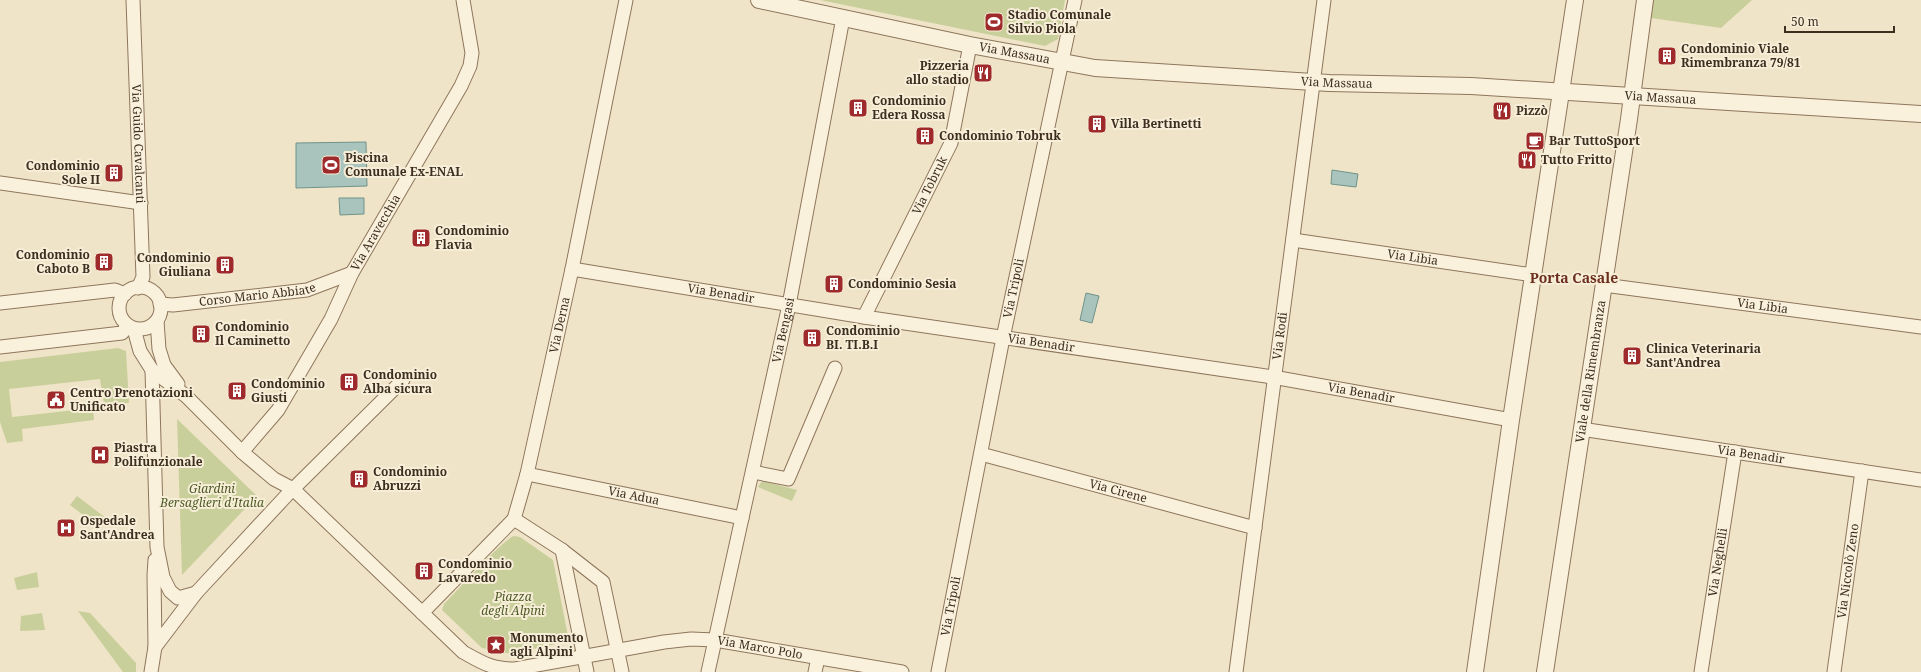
<svg xmlns="http://www.w3.org/2000/svg" width="1921" height="672" viewBox="0 0 1921 672" font-family="'Noto Serif',serif">
	<style>
		.green { fill: #c9cf9b }
		.water { fill: #a9c4bc; stroke: #6f938a }
		.lines { fill: none; stroke-linecap: round; stroke-linejoin: round }
		.minor-casing { stroke: #8d765c; stroke-width: 15 }
		.tertiary-casing { stroke: #8d765c; stroke-width: 18 }
		.minor { stroke: #faf1dc; stroke-width: 13 }
		.tertiary { stroke: #faf1dc; stroke-width: 16 }
		.labels { text-anchor: middle; stroke-width: 4; stroke-linejoin: round; paint-order: stroke }
		.poi-label { font-size: 12px; font-weight: bold; fill: #3d2e20; stroke: #f7eed8; text-anchor: start }
		.street-label { font-size: 12px; fill: #3d2e20; stroke: #f7eed8 }
		.park-label { font-size: 12px; font-style: italic; fill: #4d5a26; stroke: #f7eed8 }
		.quarter-label { font-size: 14px; font-weight: bold; fill: #6b2e1e; stroke: #f7eed8 }
	</style>
	<rect width="100%" height="100%" fill="#f0e4c8"/>
	<g class="green">
		<path d="M820 0H1065L1058 39 1045 46Z"/>
		<path d="M1653 0H1752L1721 28 1651 18Z"/>
		<path d="M118 348 126 351 129 403 104 405 100 379 9 389 12 417 93 408 94 420 22 429 23 441 7 443 0 422V362Z"/>
		<path d="M177 419 257 496 182 575Z"/>
		<path d="M762 481 797 490 792 501 758 487Z"/>
		<path d="M77 496 106 518 99 527 70 505Z"/>
		<path d="M514 536 520 537 553 560 569 641 511 654 482 648 442 610 444 604C456 592 502 540 514 536Z"/>
		<path d="M37 572 39 587 17 590 14 578Z"/>
		<path d="M78 611 90 613 136 663V672H123Z"/>
		<path d="M42 613 45 630 20 631 21 616Z"/>
	</g>
	<g class="water">
		<path d="M366 142 367 186 296 188V143Z"/>
		<path d="M1332 170 1358 174 1356 187 1331 184Z"/>
		<path d="M339 198H364V214L340 215Z"/>
		<path d="M1086 293 1099 296 1092 323 1080 320Z"/>
	</g>
	<g class="lines">
		<g class="minor-casing">
			<g id="minor">
				<path id="s1" d="M133 0 143 277 138 288"/>
				<path d="M0 183 141 203"/>
				<path id="s2" d="M1293 240 1533 275"/>
				<path id="s3" d="M572 269 864 317 1273 377 1511 420"/>
				<path id="s4" d="M1604 285 1921 327"/>
				<circle cx="140" cy="308" r="21"/>
				<path d="M0 303 115 290 125 294"/>
				<path id="s5" d="M160 304 173 305 307 290 352 273"/>
				<path id="s6" d="M864 317 951 143 970 45"/>
				<path d="M157 321 159 349 164 365 178 384"/>
				<path id="s7" d="M134 329 140 351 152 370 186 396 242 452 274 479 293 489 463 652C483 663 491 669 515 669L664 642 691 639 715 640 902 672"/>
				<path d="M0 347 122 333 128 326"/>
				<path d="M152 370 157 547 163 577 170 591 178 598 196 593"/>
				<path id="s8" d="M1581 429 1921 480"/>
				<path id="s9" d="M242 452 278 410 331 319 352 273 461 86 470 66 472 53 463 0"/>
				<path id="s10" d="M981 454 1255 528"/>
				<path d="M753 472 788 479 835 368"/>
				<path id="s11" d="M527 474 742 518"/>
				<path d="M514 519 562 550 603 582 622 672"/>
				<path d="M562 550 587 672"/>
				<path id="s12" d="M422 613 514 519 527 474 572 269 626 0"/>
				<path d="M155 647 196 593 287 495 403 380"/>
				<path d="M151 672 155 647 154 575 155 560"/>
				<path id="s13" d="M708 672 789 305 843 18"/>
				<path d="M815 672 818 658"/>
				<path id="s14" d="M938 672 1003 338 1075 0"/>
				<path id="s15" d="M1236 672 1324 0"/>
				<path id="s16" d="M1701 672 1735 452"/>
				<path id="s17" d="M1834 672 1862 471"/>
			</g>
		</g>
		<g class="tertiary-casing">
			<g id="tertiary">
				<path id="s18" d="M759 0 970 45 1095 68 1329 83 1471 86 1921 114"/>
				<path d="M1475 672 1511 420 1575 0"/>
				<path id="s19" d="M1545 672 1629 119 1645 0"/>
			</g>
		</g>
		<use href="#minor" class="minor"/>
		<use href="#tertiary" class="tertiary"/>
	</g>
	<defs>
		<g id="stadium-square" transform="scale(1)"><rect x="-9" y="-9" width="18" height="18" rx="4" fill="#9e2a2b" stroke="#f7eed8"/><path d="M0-5a6.5 5 0 1 0 0 10a6.5 5 0 1 0 0-10ZM-3.5-1.8h7v3.6h-7Z" fill="#fff"/></g>
		<g id="building-square" transform="scale(1)"><rect x="-9" y="-9" width="18" height="18" rx="4" fill="#9e2a2b" stroke="#f7eed8"/><path d="M-4-6H4V6H1V3H-1V6H-4ZM-2.5-4.3h1.7v1.8h-1.7ZM.8-4.3h1.7v1.8H.8ZM-2.5-1h1.7V.8h-1.7ZM.8-1h1.7V.8H.8Z" fill="#fff"/></g>
		<g id="restaurant-square" transform="scale(1)"><rect x="-9" y="-9" width="18" height="18" rx="4" fill="#9e2a2b" stroke="#f7eed8"/><path d="M-5-6h1v4h1v-4h1v4h1v-4h1v5L-1.5 .5V6h-2V.5L-5-1ZM5-6V6H3V1.5H1.5Q1.5-4 5-6Z" fill="#fff"/></g>
		<g id="cafe-square" transform="scale(1)"><rect x="-9" y="-9" width="18" height="18" rx="4" fill="#9e2a2b" stroke="#f7eed8"/><path d="M-5.5-4.5H6V0H3Q3 3.5 0 3.5H-2.5Q-5.5 3.5-5.5 0ZM3-3.2v2h1.7v-2ZM-6 4.5H4V6H-6Z" fill="#fff"/></g>
		<g id="civic-square" transform="scale(1)"><rect x="-9" y="-9" width="18" height="18" rx="4" fill="#9e2a2b" stroke="#f7eed8"/><path d="M-.6-6.5H3V-4.5H.6V-3L4-1V1h2V6H-6V1h2V-1L-.6-3ZM-1.2 2.5V6h2.4V2.5Z" fill="#fff"/></g>
		<g id="hospital-square" transform="scale(1)"><rect x="-9" y="-9" width="18" height="18" rx="4" fill="#9e2a2b" stroke="#f7eed8"/><path d="M-5-5h3v3.5h4V-5h3V5h-3V1.5h-4V5h-3Z" fill="#fff"/></g>
		<g id="sight-square" transform="scale(1)"><rect x="-9" y="-9" width="18" height="18" rx="4" fill="#9e2a2b" stroke="#f7eed8"/><path d="M0-6L1.8-2.2L6-1.7L2.9 1.2L3.7 5.4L0 3.3L-3.7 5.4L-2.9 1.2L-6-1.7L-1.8-2.2Z" fill="#fff"/></g>
	</defs>
	<g fill-rule="evenodd">
		<use href="#stadium-square" x="994" y="22"/>
		<use href="#building-square" x="1667" y="56"/>
		<use href="#restaurant-square" x="983" y="73"/>
		<use href="#building-square" x="858" y="108"/>
		<use href="#restaurant-square" x="1502" y="111"/>
		<use href="#building-square" x="1097" y="124"/>
		<use href="#building-square" x="925" y="136"/>
		<use href="#cafe-square" x="1535" y="141"/>
		<use href="#restaurant-square" x="1527" y="160"/>
		<use href="#stadium-square" x="331" y="165"/>
		<use href="#building-square" x="114" y="173"/>
		<use href="#building-square" x="421" y="238"/>
		<use href="#building-square" x="104" y="262"/>
		<use href="#building-square" x="225" y="265"/>
		<use href="#building-square" x="834" y="284"/>
		<use href="#building-square" x="201" y="334"/>
		<use href="#building-square" x="812" y="338"/>
		<use href="#building-square" x="1632" y="356"/>
		<use href="#building-square" x="349" y="382"/>
		<use href="#building-square" x="237" y="391"/>
		<use href="#civic-square" x="56" y="400"/>
		<use href="#hospital-square" x="100" y="455"/>
		<use href="#building-square" x="359" y="479"/>
		<use href="#hospital-square" x="66" y="528"/>
		<use href="#building-square" x="424" y="571"/>
		<use href="#sight-square" x="496" y="645"/>
	</g>
	<g class="labels">
		<g class="poi-label">
			<text x="1008" y="19">Stadio Comunale<tspan x="1008" dy="14">Silvio Piola</tspan></text>
			<text x="1681" y="53">Condominio Viale<tspan x="1681" dy="14">Rimembranza 79/81</tspan></text>
			<text x="969" y="70" text-anchor="end">Pizzeria<tspan x="969" dy="14">allo stadio</tspan></text>
			<text x="872" y="105">Condominio<tspan x="872" dy="14">Edera Rossa</tspan></text>
			<text x="1516" y="115">Pizzò</text>
			<text x="1111" y="128">Villa Bertinetti</text>
			<text x="939" y="140">Condominio Tobruk</text>
			<text x="1549" y="145">Bar TuttoSport</text>
			<text x="345" y="162">Piscina<tspan x="345" dy="14">Comunale Ex-ENAL</tspan></text>
			<text x="1541" y="164">Tutto Fritto</text>
			<text x="100" y="170" text-anchor="end">Condominio<tspan x="100" dy="14">Sole II</tspan></text>
			<text x="435" y="235">Condominio<tspan x="435" dy="14">Flavia</tspan></text>
			<text x="90" y="259" text-anchor="end">Condominio<tspan x="90" dy="14">Caboto B</tspan></text>
			<text x="211" y="262" text-anchor="end">Condominio<tspan x="211" dy="14">Giuliana</tspan></text>
			<text x="848" y="288">Condominio Sesia</text>
			<text x="215" y="331">Condominio<tspan x="215" dy="14">Il Caminetto</tspan></text>
			<text x="826" y="335">Condominio<tspan x="826" dy="14">BI. TI.B.I</tspan></text>
			<text x="1646" y="353">Clinica Veterinaria<tspan x="1646" dy="14">Sant'Andrea</tspan></text>
			<text x="363" y="379">Condominio<tspan x="363" dy="14">Alba sicura</tspan></text>
			<text x="251" y="388">Condominio<tspan x="251" dy="14">Giusti</tspan></text>
			<text x="70" y="397">Centro Prenotazioni<tspan x="70" dy="14">Unificato</tspan></text>
			<text x="114" y="452">Piastra<tspan x="114" dy="14">Polifunzionale</tspan></text>
			<text x="373" y="476">Condominio<tspan x="373" dy="14">Abruzzi</tspan></text>
			<text x="80" y="525">Ospedale<tspan x="80" dy="14">Sant'Andrea</tspan></text>
			<text x="438" y="568">Condominio<tspan x="438" dy="14">Lavaredo</tspan></text>
			<text x="510" y="642">Monumento<tspan x="510" dy="14">agli Alpini</tspan></text>
		</g>
		<g class="street-label">
			<text dy="4" stroke="none"><textPath href="#s18" startOffset="261">Via Massaua</textPath></text>
			<text dy="4" stroke="none"><textPath href="#s18" startOffset="585">Via Massaua</textPath></text>
			<text dy="4" stroke="none"><textPath href="#s18" startOffset="909">Via Massaua</textPath></text>
			<text dy="4" stroke="none"><textPath href="#s1" startOffset="144">Via Guido Cavalcanti</textPath></text>
			<text dy="4" stroke="none"><textPath href="#s6" startOffset="147">Via Tobruk</textPath></text>
			<text dy="4" stroke="none"><textPath href="#s9" startOffset="258">Via Aravecchia</textPath></text>
			<text dy="4" stroke="none"><textPath href="#s2" startOffset="121">Via Libia</textPath></text>
			<text dy="4" stroke="none"><textPath href="#s14" startOffset="391">Via Tripoli</textPath></text>
			<text dy="4" stroke="none"><textPath href="#s5" startOffset="98">Corso Mario Abbiate</textPath></text>
			<text dy="4" stroke="none"><textPath href="#s3" startOffset="151">Via Benadir</textPath></text>
			<text dy="4" stroke="none"><textPath href="#s4" startOffset="160">Via Libia</textPath></text>
			<text dy="4" stroke="none"><textPath href="#s12" startOffset="331">Via Derna</textPath></text>
			<text dy="4" stroke="none"><textPath href="#s13" startOffset="350">Via Bengasi</textPath></text>
			<text dy="4" stroke="none"><textPath href="#s15" startOffset="339">Via Rodi</textPath></text>
			<text dy="4" stroke="none"><textPath href="#s3" startOffset="475">Via Benadir</textPath></text>
			<text dy="4" stroke="none"><textPath href="#s19" startOffset="304">Viale della Rimembranza</textPath></text>
			<text dy="4" stroke="none"><textPath href="#s3" startOffset="799">Via Benadir</textPath></text>
			<text dy="4" stroke="none"><textPath href="#s8" startOffset="172">Via Benadir</textPath></text>
			<text dy="4" stroke="none"><textPath href="#s10" startOffset="142">Via Cirene</textPath></text>
			<text dy="4" stroke="none"><textPath href="#s11" startOffset="109">Via Adua</textPath></text>
			<text dy="4" stroke="none"><textPath href="#s16" startOffset="111">Via Neghelli</textPath></text>
			<text dy="4" stroke="none"><textPath href="#s17" startOffset="102">Via Niccolò Zeno</textPath></text>
			<text dy="4" stroke="none"><textPath href="#s14" startOffset="67">Via Tripoli</textPath></text>
			<text dy="4" stroke="none"><textPath href="#s7" startOffset="770">Via Marco Polo</textPath></text>
		</g>
		<g class="park-label">
			<text x="212" y="493">Giardini<tspan x="212" dy="14">Bersaglieri d'Italia</tspan></text>
			<text x="513" y="601">Piazza<tspan x="513" dy="14">degli Alpini</tspan></text>
		</g>
		<g class="quarter-label">
			<text x="1574" y="283">Porta Casale</text>
		</g>
	</g>
	<path d="M1785 26v6h109v-6" fill="none" stroke="#3d2e20" stroke-width="2"/>
	<text x="1791" y="26" font-size="12" fill="#3d2e20" stroke="#f7eed8" stroke-width="3" paint-order="stroke">50 m</text>
</svg>
